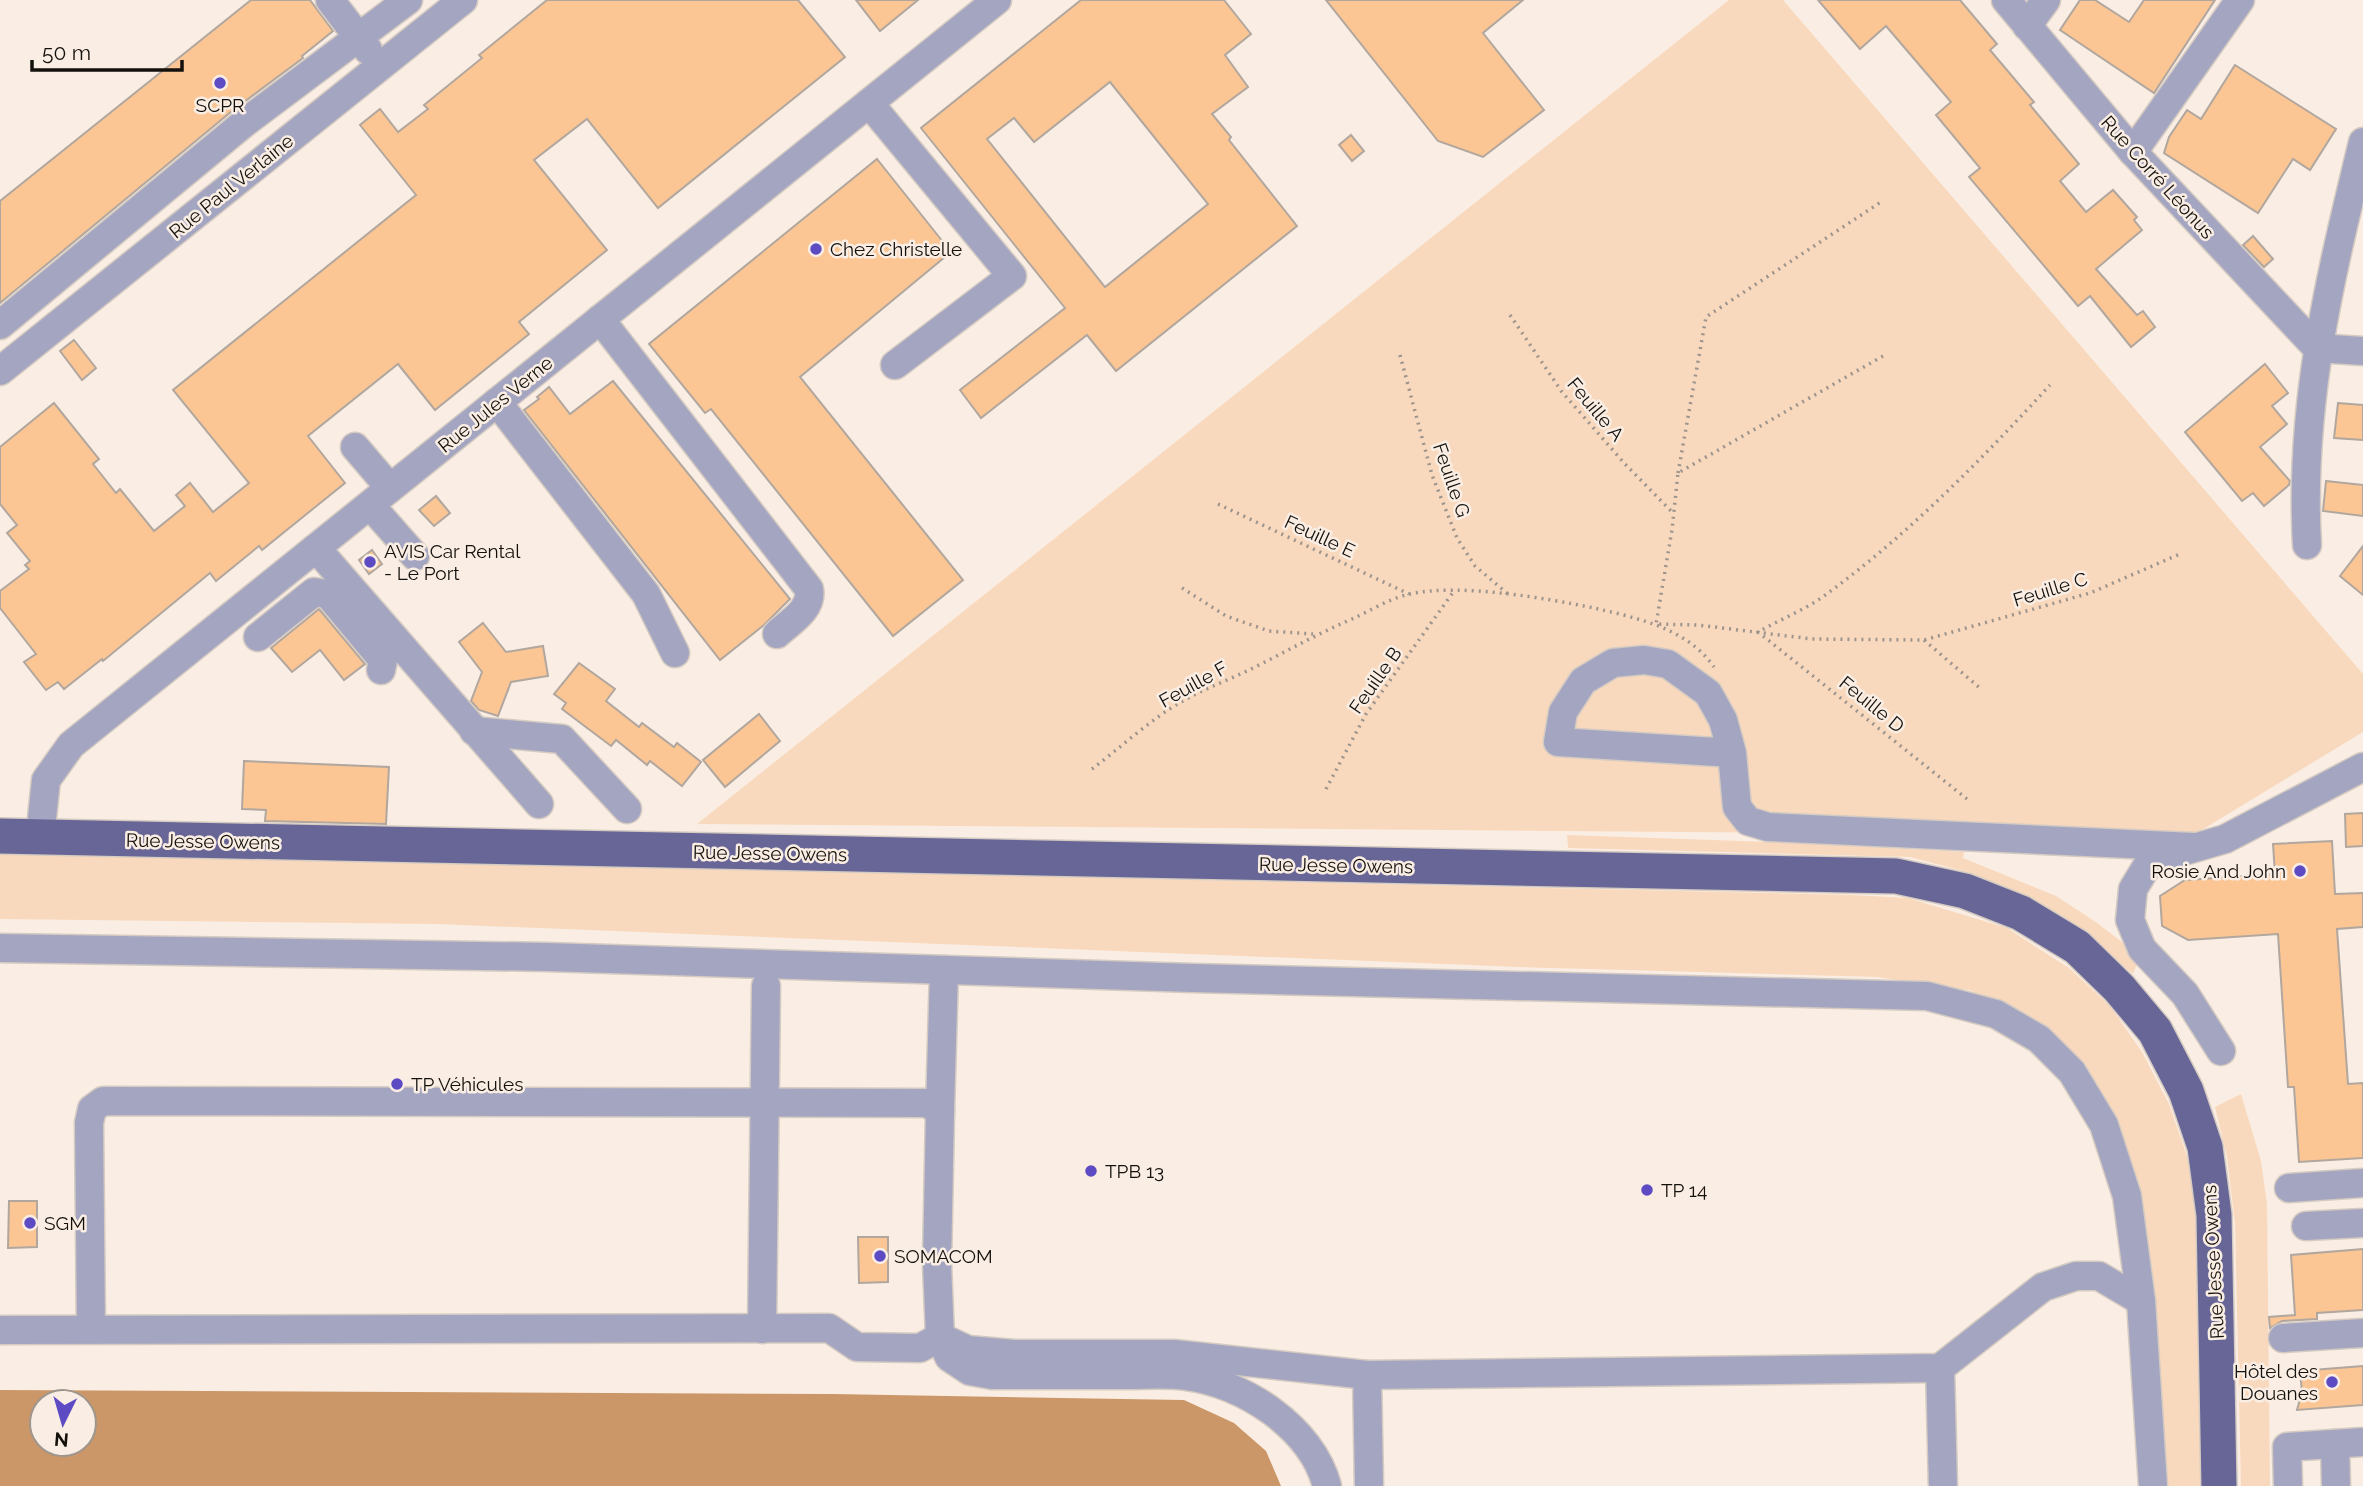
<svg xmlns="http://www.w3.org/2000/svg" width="2363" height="1486" viewBox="0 0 2363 1486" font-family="Raleway,sans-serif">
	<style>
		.green { fill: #f9d9bd }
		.water { fill: #cb9768; fill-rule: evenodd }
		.building { fill: #fbc594; stroke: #b1a79e; stroke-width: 2; fill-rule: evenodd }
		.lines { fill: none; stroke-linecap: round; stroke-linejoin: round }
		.minor-casing { stroke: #d5cbc2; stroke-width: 31 }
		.major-casing { stroke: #d5cbc2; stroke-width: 38 }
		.path { stroke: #9c948d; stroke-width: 3.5; stroke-dasharray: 2 5; stroke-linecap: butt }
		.minor { stroke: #a4a5c1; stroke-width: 28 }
		.major { stroke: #676696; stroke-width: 35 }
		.poi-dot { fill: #5d4bc3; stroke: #faeee4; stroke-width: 2.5 }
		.labels { text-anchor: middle; stroke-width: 5; stroke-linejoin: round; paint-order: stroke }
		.poi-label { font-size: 19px; fill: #14110d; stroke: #faeee4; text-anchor: start }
		.street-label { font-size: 19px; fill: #14110d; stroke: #faeee4 }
	</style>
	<rect width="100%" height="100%" fill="#faeee4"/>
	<g class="green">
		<path d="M1729 0H1783L2363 674V732L2192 836 697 824Z"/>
		<path d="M1567 835 1771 842 1964 852 1963 858 2056 896 2096 922 2140 956 2133 974 2088 936 2027 897 1967 872 1910 857 1568 848Z"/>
		<path d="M0 853 1852 895 1908 898 2007 928 2069 968 2110 1006 2142 1052 2169 1104 2187 1156 2196 1207 2204 1486H2162L2144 1245 2076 1057 2022 1013 1969 990 1877 977 1519 967 436 924 0 919Z"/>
		<path d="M2241 1094 2261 1161 2267 1204 2270 1486H2241L2235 1223 2227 1157 2215 1107Z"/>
	</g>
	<path class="water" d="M0 1390 833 1394 1184 1400 1234 1423 1266 1451 1281 1486H0ZM84 1402V1444H42V1402Z"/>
	<g class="building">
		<path d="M251 0H310L333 31 302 56 303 58 232 111 0 303V201Z"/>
		<path d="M547 0H798L845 57 658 208 587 119 534 160 607 250 519 322 529 334 435 410 398 364 308 436 345 483 262 550 259 546 216 581 210 573 103 661 102 659 64 689 58 682 46 690 24 662 36 654 0 608V591L29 569 25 565 30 561 7 533 17 525 0 504V447L54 403 99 459 93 464 116 493 120 489 154 531 185 506 176 495 190 483 213 512 249 483 173 390 416 195 360 125 380 109 398 132 428 109 424 105 482 58 479 55Z"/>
		<path d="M856 0H918L880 31Z"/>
		<path d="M1081 0H1224L1251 34 1225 55 1248 87 1212 114 1231 137 1229 140 1297 226 1116 371 1087 335 981 418 960 390 1065 308 921 128ZM1110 82 1208 204 1105 287 987 139 1014 118 1034 142Z"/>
		<path d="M1326 0H1523L1483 33 1544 110 1483 157 1438 141Z"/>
		<path d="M1818 0H1960L1997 44 1990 50 2034 102 2030 105 2079 164 2060 181 2086 212 2113 190 2137 217 2134 220 2142 230 2096 269 2137 315 2143 311 2155 327 2131 347 2090 296 2078 306 1969 177 1980 168 1936 115 1951 102 1886 26 1860 49Z"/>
		<path d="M2080 0H2095L2129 22 2144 0H2215L2154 93 2060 30Z"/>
		<path d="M2235 65 2336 129 2310 170 2293 159 2258 213 2164 153 2169 137 2187 110 2201 119Z"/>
		<path d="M1351 135 1364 151 1352 161 1339 145Z"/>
		<path d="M877 159 951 252 800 377 963 580 893 636 711 409 705 413 649 344Z"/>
		<path d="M2253 236 2273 259 2264 267 2243 245Z"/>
		<path d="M74 340 96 368 82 380 60 351Z"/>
		<path d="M2265 364 2288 393 2272 406 2287 424 2260 447 2290 481 2289 485 2264 506 2253 493 2242 501 2185 432Z"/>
		<path d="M613 381 790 599 764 625 720 660 524 410 539 399 537 397 549 387 570 414Z"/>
		<path d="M2338 403 2363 405V440L2334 438Z"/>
		<path d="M2326 481 2363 485V516L2323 511Z"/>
		<path d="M436 496 450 513 434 526 419 510Z"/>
		<path d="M2363 546V595L2340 576Z"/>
		<path d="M372 550 382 564 369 574 359 560Z"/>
		<path d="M319 609 365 664 344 680 320 650 292 672 271 648Z"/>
		<path d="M483 623 506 652 543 646 548 676 511 682 498 716 479 710 471 701 482 672 459 642Z"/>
		<path d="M579 663 615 689 606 701 639 727 642 723 674 747 677 743 701 762 682 786 650 761 647 765 616 740 611 746 562 709 566 703 554 694Z"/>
		<path d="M759 714 780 741 725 787 703 760Z"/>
		<path d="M244 761 389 767 386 824 265 821 266 810 242 809Z"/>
		<path d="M2363 813V846L2346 847 2345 814Z"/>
		<path d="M2332 841 2335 894 2363 893V927L2337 929 2348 1084 2363 1083V1158L2299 1162 2294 1087H2288L2278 934 2188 940 2162 926 2160 896 2185 880 2275 874 2273 844Z"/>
		<path d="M9 1201H37V1247L8 1248Z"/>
		<path d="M858 1237H888V1282L859 1283Z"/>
		<path d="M2363 1249V1310L2317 1313V1319L2282 1321 2270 1328 2269 1317 2295 1315 2291 1255Z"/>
		<path d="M2363 1366V1405L2297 1410 2302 1392 2300 1371Z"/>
	</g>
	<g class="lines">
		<g class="minor-casing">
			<g id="minor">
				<path d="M330 0 368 50"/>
				<path d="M2006 0 2133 152 2317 348 2363 351"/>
				<path d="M2027 26 2046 0"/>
				<path d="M869 103 1012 276 895 365"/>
				<path d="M2133 152 2240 0"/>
				<path d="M600 319 809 589C813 609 790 622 777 634"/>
				<path d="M0 325 243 124 408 0"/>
				<path d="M0 371 463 0"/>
				<path d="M497 402 646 594 675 653"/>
				<path d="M355 447 390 488"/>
				<path d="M370 505 415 556"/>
				<path d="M2307 545C2299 404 2330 278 2363 142"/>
				<path d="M316 548 539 804"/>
				<path d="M258 637 314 592 328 594 383 660 381 670"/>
				<path d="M474 731 562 739 627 809"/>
				<path d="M1732 753 1558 742 1563 712 1583 681 1613 663 1644 660 1668 664 1708 693 1723 720 1732 753 1737 807 1748 821 1768 827 2193 847"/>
				<path d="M40 837 46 780 71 745 997 0"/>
				<path d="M0 948 547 957 1193 978 1927 996 1996 1014 2039 1039 2072 1072 2104 1125 2127 1196 2141 1301 2153 1486"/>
				<path d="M2221 1051 2185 994 2142 949 2130 920 2133 889 2150 861 2225 839 2363 767"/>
				<path d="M940 1111 944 970"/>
				<path d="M2289 1188 2363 1183"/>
				<path d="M2306 1226 2363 1223"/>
				<path d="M91 1329 89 1123 92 1109 103 1101 927 1103 940 1111 937 1264 940 1337 949 1357 970 1371 992 1375C1037 1375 1082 1375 1127 1375 1146 1375 1167 1373 1186 1376 1244 1383 1312 1428 1327 1486"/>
				<path d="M762 1329 766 986"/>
				<path d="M0 1330 829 1328 857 1347 920 1348 940 1337 968 1350 1014 1354H1174L1367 1375 1369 1486"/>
				<path d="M2283 1338 2363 1333"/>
				<path d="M1940 1368 1943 1486"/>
				<path d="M1367 1375 1940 1368 2043 1287 2076 1276H2099L2141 1301"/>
				<path d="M2335 1444 2336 1486"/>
				<path d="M2288 1486 2287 1447 2363 1442"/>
			</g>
		</g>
		<g class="major-casing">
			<path id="major" d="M0 836 1896 876 1965 891 2021 913 2077 947 2119 988 2155 1031 2186 1091 2205 1147 2214 1215 2219 1486"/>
		</g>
		<g class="path">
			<path d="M1510 315 1562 392 1625 464 1672 512"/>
			<path d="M1400 355 1432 475 1457 538 1475 566 1508 594"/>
			<path d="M1883 356 1678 473 1672 530 1656 624 1698 625 1812 639 1924 640 2090 593 2180 554"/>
			<path d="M1678 473 1706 317 1881 202"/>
			<path d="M1218 504 1409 594"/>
			<path d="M1182 588 1226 616 1269 631 1313 634"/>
			<path d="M1924 640 1981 689"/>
			<path d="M1092 769C1120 748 1151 719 1181 702 1205 688 1232 679 1257 666 1289 650 1319 633 1352 619 1370 611 1390 598 1410 594 1459 583 1545 598 1594 608 1637 618 1687 628 1714 667"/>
			<path d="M1326 789 1366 714 1454 591"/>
			<path d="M1967 799 1758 632C1781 619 1807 609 1828 593 1910 533 1982 459 2050 385"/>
		</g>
		<use href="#minor" class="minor"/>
		<use href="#major" class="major"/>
	</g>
	<g class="poi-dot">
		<circle cx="220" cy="83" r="7"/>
		<circle cx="816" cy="249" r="7"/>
		<circle cx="370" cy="562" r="7"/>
		<circle cx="2300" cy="871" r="7"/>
		<circle cx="397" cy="1084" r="7"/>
		<circle cx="1091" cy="1171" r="7"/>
		<circle cx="1647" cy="1190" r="7"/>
		<circle cx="30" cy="1223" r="7"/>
		<circle cx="880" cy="1256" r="7"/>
		<circle cx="2332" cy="1382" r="7"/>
	</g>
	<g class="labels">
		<g class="poi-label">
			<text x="220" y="112" text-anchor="middle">SCPR</text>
			<text x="830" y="256">Chez Christelle</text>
			<text x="384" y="558">AVIS Car Rental<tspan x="384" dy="22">- Le Port</tspan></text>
			<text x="2286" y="878" text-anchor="end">Rosie And John</text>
			<text x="411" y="1091">TP Véhicules</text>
			<text x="1105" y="1178">TPB 13</text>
			<text x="1661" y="1197">TP 14</text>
			<text x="44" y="1230">SGM</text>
			<text x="894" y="1263">SOMACOM</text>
			<text x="2318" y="1378" text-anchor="end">Hôtel des<tspan x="2318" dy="22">Douanes</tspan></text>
		</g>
		<g class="street-label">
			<text transform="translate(2158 177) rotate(48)" y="7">Rue Corré Léonus</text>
			<text transform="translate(231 186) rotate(-39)" y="7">Rue Paul Verlaine</text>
			<text transform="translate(495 404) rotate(-39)" y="7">Rue Jules Verne</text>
			<text transform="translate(1596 409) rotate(50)" y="7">Feuille A</text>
			<text transform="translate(1452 480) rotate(71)" y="7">Feuille G</text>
			<text transform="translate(1320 536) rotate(25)" y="7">Feuille E</text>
			<text transform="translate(2050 589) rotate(-17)" y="7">Feuille C</text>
			<text transform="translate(1375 680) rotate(-55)" y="7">Feuille B</text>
			<text transform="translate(1193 684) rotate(-29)" y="7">Feuille F</text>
			<text transform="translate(1872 704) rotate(39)" y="7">Feuille D</text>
			<text transform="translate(203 841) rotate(1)" y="7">Rue Jesse Owens</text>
			<text transform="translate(770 853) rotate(1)" y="7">Rue Jesse Owens</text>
			<text transform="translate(1336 865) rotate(1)" y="7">Rue Jesse Owens</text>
			<text transform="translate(2213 1262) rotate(-93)" y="7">Rue Jesse Owens</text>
		</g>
	</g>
	<g transform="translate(63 1423) rotate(185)"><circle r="33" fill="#faeee4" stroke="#9e968e" stroke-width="2"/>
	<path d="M0-5L12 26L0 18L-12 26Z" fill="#5d4bc3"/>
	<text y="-10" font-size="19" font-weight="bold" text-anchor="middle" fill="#14110d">N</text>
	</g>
	<path d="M32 60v10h150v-10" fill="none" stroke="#14110d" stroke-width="3.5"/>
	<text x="42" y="60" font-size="21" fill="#14110d" stroke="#faeee4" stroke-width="5" paint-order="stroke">50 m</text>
</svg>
